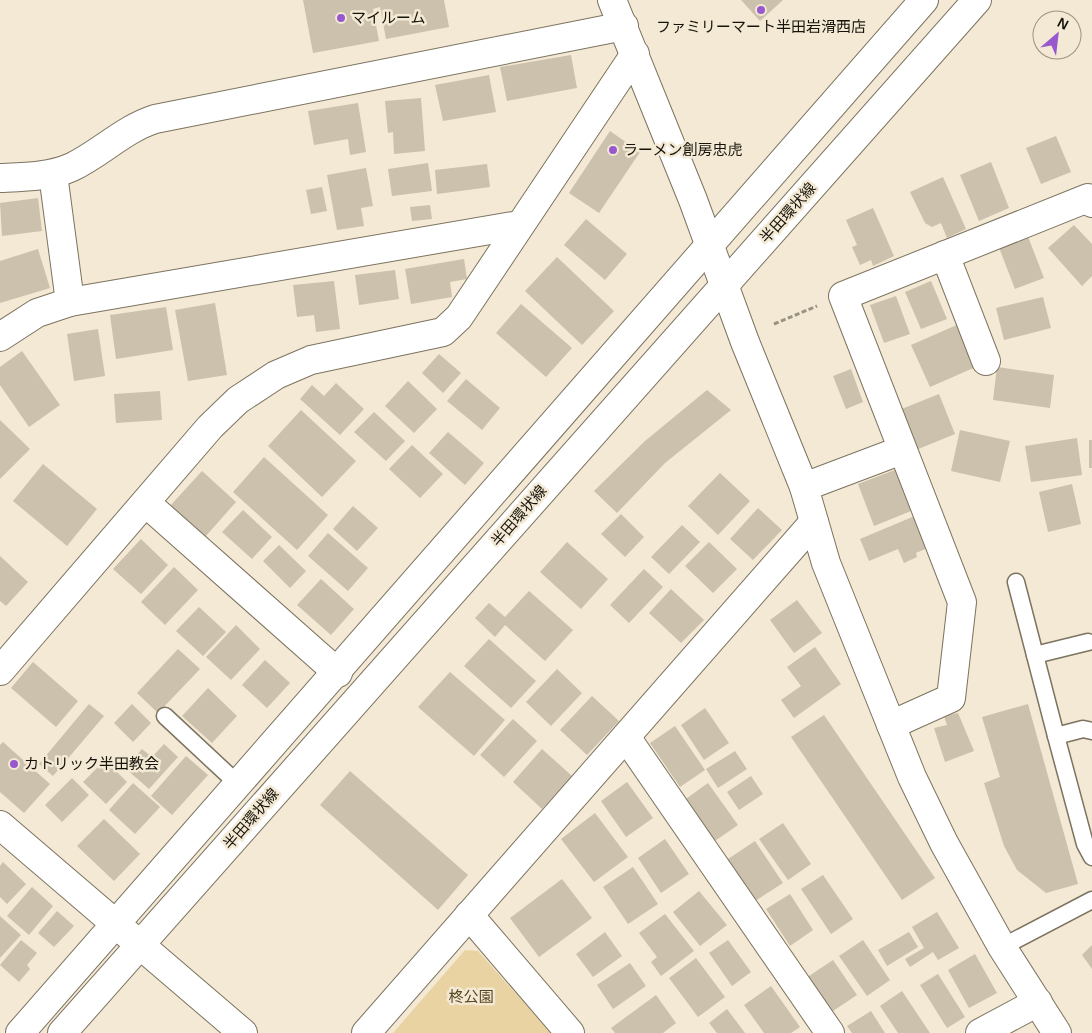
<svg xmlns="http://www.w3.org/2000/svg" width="1092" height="1033" viewBox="0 0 1092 1033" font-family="Arial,'Noto Sans JP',sans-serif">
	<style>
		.green { fill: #ead3a3 }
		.building { fill: #cbc1ad }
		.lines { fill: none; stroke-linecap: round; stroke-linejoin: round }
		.service-casing { stroke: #7c7360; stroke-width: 19 }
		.minor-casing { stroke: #7c7360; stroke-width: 30 }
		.secondary-casing { stroke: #7c7360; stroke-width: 30 }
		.path { stroke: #9a9383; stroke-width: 3; stroke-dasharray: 5 2.5; stroke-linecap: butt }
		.service { stroke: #fff; stroke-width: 16 }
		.minor { stroke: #fff; stroke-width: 28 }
		.secondary { stroke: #fff; stroke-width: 28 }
		.poi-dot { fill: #9858ce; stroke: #f3e9d4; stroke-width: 2 }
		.labels { text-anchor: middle; stroke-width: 5; stroke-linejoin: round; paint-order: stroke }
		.poi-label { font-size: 15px; fill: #16130b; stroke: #f3e9d4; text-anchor: start }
		.street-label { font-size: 15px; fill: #16130b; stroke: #f3e9d4 }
		.park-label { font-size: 15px; fill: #564621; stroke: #f3e9d4 }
	</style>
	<rect width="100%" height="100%" fill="#f3e9d4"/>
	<path class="green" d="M465 950 478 951 551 1033H393Z"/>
	<g class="building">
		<path d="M303 0H444L449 27 386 39 380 7 373 9 379 41 313 53Z"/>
		<path d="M741 0H783L760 21Z"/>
		<path d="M571 55 577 88 507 101 500 67Z"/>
		<path d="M489 75 496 112 443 121 435 85Z"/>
		<path d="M421 98 425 151 394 154 393 132 388 133 385 101Z"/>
		<path d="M358 103 366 152 350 155 348 139 314 145 308 111Z"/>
		<path d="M610 131 640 152 599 213 569 193Z"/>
		<path d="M1056 136 1071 172 1041 184 1026 148Z"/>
		<path d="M991 162 1009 208 979 221 960 175Z"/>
		<path d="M428 163 432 191 392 196 388 169Z"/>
		<path d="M487 164 490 187 437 194 435 170Z"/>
		<path d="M366 168 373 206 361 208 364 226 337 230 327 175Z"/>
		<path d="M943 177 966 229 947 238 941 223 932 227 925 223 910 192Z"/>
		<path d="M322 187 327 211 311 214 306 190Z"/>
		<path d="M38 198 42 231 2 236 0 203Z"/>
		<path d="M430 205 432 219 412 221 410 207Z"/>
		<path d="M873 208 894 256 873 266 871 260 860 265 852 247 857 245 846 220Z"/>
		<path d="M586 219 627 254 605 280 564 245Z"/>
		<path d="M1074 225 1092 244V276L1082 286 1048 248Z"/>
		<path d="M1027 234 1044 278 1015 289 998 245Z"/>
		<path d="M38 249 50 288 0 303V261Z"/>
		<path d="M557 257 614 311 582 345 525 291Z"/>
		<path d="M464 259 467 279 450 282 452 297 411 304 405 269Z"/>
		<path d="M395 270 399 299 359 305 355 275Z"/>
		<path d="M334 281 340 329 316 332 314 315 297 317 293 285Z"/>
		<path d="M931 281 947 319 921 329 905 292Z"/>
		<path d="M896 296 910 334 884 343 870 305Z"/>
		<path d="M1043 297 1051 328 1004 340 996 308Z"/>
		<path d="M215 303 227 375 188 381 175 310Z"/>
		<path d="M521 304 572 348 546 377 496 333Z"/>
		<path d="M166 307 173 350 116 359 110 315Z"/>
		<path d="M959 324 978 366 930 387 911 345Z"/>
		<path d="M98 329 105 376 74 381 67 334Z"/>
		<path d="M22 351 60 405 29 427 0 385V367Z"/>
		<path d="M439 354 461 373 443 393 422 373Z"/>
		<path d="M997 367 1054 375 1050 408 993 400Z"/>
		<path d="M851 369 863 402 846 409 833 376Z"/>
		<path d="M466 379 500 408 482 430 447 401Z"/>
		<path d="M408 381 437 409 414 433 385 406Z"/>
		<path d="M336 383 364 409 340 435 300 399 312 385 324 396Z"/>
		<path d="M707 390 731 410 665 463 617 513 594 491 645 441Z"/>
		<path d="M160 391 162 420 116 423 114 394Z"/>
		<path d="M939 394 955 434 916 450 899 410Z"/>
		<path d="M301 410 356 461 322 497 268 446Z"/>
		<path d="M374 412 405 441 386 461 354 432Z"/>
		<path d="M0 420 30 449 0 479Z"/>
		<path d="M960 430 1010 441 1000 482 951 471Z"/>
		<path d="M448 432 484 463 465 485 429 453Z"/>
		<path d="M1077 438 1082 475 1031 482 1025 446Z"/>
		<rect x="1089" y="440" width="3" height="28"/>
		<path d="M412 445 443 474 420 498 389 469Z"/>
		<path d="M264 457 328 515 297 550 233 492Z"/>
		<path d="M43 464 97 509 67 546 13 501Z"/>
		<path d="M900 468 916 509 874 526 858 484Z"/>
		<path d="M202 471 236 502 205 537 170 506Z"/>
		<path d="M720 473 750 501 718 535 688 506Z"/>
		<path d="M1072 484 1081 524 1048 532 1039 492Z"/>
		<path d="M353 506 378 528 357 551 333 529Z"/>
		<path d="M758 508 782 530 753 560 730 539Z"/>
		<path d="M243 510 272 537 252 559 222 532Z"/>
		<path d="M621 514 644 537 625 557 601 534Z"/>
		<path d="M917 515 930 547 916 553 917 557 904 563 898 549 869 561 860 539Z"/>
		<path d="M682 525 700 542 669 574 651 557Z"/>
		<path d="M328 533 368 568 348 591 308 556Z"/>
		<path d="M141 539 168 565 141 594 113 569Z"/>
		<path d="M567 542 608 579 581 609 540 572Z"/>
		<path d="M709 542 737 569 713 593 685 566Z"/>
		<path d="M279 545 306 571 290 588 263 561Z"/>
		<path d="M0 556 28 582 6 606 0 601Z"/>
		<path d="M174 567 198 590 165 625 141 602Z"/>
		<path d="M644 569 663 587 629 623 610 605Z"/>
		<path d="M321 579 354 609 331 635 297 605Z"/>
		<path d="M671 589 704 620 681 643 649 613Z"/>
		<path d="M529 591 573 630 545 661 505 625 495 637 475 618 489 603 505 617Z"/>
		<path d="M797 600 822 633 794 653 770 620Z"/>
		<path d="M199 607 226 632 203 656 176 631Z"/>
		<path d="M236 625 260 649 231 680 206 657Z"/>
		<path d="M489 639 536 681 511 708 464 666Z"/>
		<path d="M815 647 841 684 794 718 781 700 801 686 787 667Z"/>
		<path d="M178 649 200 669 158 713 137 693Z"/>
		<path d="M265 660 290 683 267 708 242 685Z"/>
		<path d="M33 662 78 701 56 727 11 688Z"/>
		<path d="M557 669 582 693 551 726 526 702Z"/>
		<path d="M450 672 505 720 474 756 418 707Z"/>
		<path d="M208 688 237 716 212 743 182 716Z"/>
		<path d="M592 696 619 721 587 755 560 730Z"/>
		<path d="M89 704 104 716 53 776 39 764Z"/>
		<path d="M132 704 151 723 133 742 114 723Z"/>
		<path d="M1028 704 1078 884 1046 893 1017 870 1004 846 984 783 1000 777 982 717Z"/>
		<path d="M705 708 729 743 704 760 681 725Z"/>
		<path d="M958 713 974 751 945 762 934 728 947 725 944 716Z"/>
		<path d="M824 715 935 878 902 900 791 737Z"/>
		<path d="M513 719 537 741 504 777 480 755Z"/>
		<path d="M675 726 705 770 680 787 650 743Z"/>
		<path d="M3 742 50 784 24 813 0 792V745Z"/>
		<path d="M164 744 178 757 149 789 125 768 142 749 152 757Z"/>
		<path d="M542 749 572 776 542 809 513 782Z"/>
		<path d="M735 751 747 769 718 788 706 769Z"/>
		<path d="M186 756 208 775 172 815 151 796Z"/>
		<path d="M105 760 127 782 106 804 83 782Z"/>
		<path d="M350 771 468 875 438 910 320 805Z"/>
		<path d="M751 776 763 794 739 810 727 792Z"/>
		<path d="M72 778 89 795 62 822 45 805Z"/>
		<path d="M627 782 653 818 626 837 601 801Z"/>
		<path d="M133 783 160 807 135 834 109 810Z"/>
		<path d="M708 783 738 825 712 843 683 801Z"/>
		<path d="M595 813 628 857 594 882 561 839Z"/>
		<path d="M104 819 140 854 114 881 77 846Z"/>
		<path d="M783 823 811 864 788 880 759 839Z"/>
		<path d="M665 839 689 874 661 893 638 858Z"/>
		<path d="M755 841 783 883 752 903 725 861Z"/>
		<path d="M3 862 26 884 7 904 0 897V866Z"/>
		<path d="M633 867 658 904 628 924 603 887Z"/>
		<path d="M823 875 853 919 831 934 801 889Z"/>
		<path d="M562 879 592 918 539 957 510 918Z"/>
		<path d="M32 887 53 906 29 935 7 916Z"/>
		<path d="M699 891 727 925 700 946 673 912Z"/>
		<path d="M790 894 813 930 790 946 766 909Z"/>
		<path d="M57 911 74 926 54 947 38 933Z"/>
		<path d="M937 912 959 948 938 960 933 952 910 967 905 959 924 948 912 927Z"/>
		<path d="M665 914 694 951 661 976 651 962 657 957 639 933Z"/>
		<path d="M0 916 21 935 0 958Z"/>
		<path d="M605 932 622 956 593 977 576 954Z"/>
		<path d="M909 932 918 947 887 966 878 950Z"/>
		<path d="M21 940 37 953 27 965 30 969 19 982 0 965Z"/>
		<path d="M728 940 751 972 732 986 709 953Z"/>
		<path d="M863 940 890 980 867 996 839 956Z"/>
		<path d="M1092 945V969L1082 955Z"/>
		<path d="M975 954 997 993 969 1008 948 970Z"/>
		<path d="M696 958 725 997 698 1017 669 978Z"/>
		<path d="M833 960 857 995 830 1013 806 978Z"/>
		<path d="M630 963 646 986 613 1009 597 985Z"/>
		<path d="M938 974 965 1017 947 1028 920 985Z"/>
		<path d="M771 986 800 1027 791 1033H764L744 1005Z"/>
		<path d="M902 991 930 1033H898L880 1006Z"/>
		<path d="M656 995 676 1023 663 1033H615L611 1028Z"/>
		<path d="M727 1009 745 1033H717L709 1023Z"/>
		<path d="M871 1011 885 1033H852L847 1026Z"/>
	</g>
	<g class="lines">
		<g class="service-casing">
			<g id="service">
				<path d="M1016 582 1056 736"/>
				<path d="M1035 655 1088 642"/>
				<path d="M165 716 239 785"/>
				<path d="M1092 731 1083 729 1056 736 1085 844 1092 857"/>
				<path d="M1002 947 1092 900"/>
			</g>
		</g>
		<g class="minor-casing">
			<g id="minor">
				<path d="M612 0 693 200 745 342 804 487 826 563 912 777 944 843 1002 947 1057 1033"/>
				<path d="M53 174 70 302"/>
				<path d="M0 178C24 177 50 177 72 167 101 153 124 129 155 119L624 26"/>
				<path d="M945 255 986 361"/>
				<path d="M0 337 37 313 70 302 519 225"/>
				<path d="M804 487 902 450"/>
				<path d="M146 503 338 673"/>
				<path d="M0 671 210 427 238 400 276 375 311 360 443 332 459 317 635 54"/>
				<path d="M891 725 951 698 962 602 843 296 1088 198 1092 203"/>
				<path d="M626 737 830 1033"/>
				<path d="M0 825 243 1033"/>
				<path d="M469 915 570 1033"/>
				<path d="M366 1033 814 522"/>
				<path d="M980 1033 1038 1002"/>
			</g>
		</g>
		<g class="secondary-casing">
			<g id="secondary">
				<path d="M20 1033 924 0"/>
				<path d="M62 1033 977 0"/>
			</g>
		</g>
		<path class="path" d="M774 324 817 306"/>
		<use href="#service" class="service"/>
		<use href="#minor" class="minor"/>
		<use href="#secondary" class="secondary"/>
	</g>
	<g class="poi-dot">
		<circle cx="761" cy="10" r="5"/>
		<circle cx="341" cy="18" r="5"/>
		<circle cx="613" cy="150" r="5"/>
		<circle cx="14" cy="764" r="5"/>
	</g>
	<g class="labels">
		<g class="poi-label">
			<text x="351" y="23">マイルーム</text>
			<text x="761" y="32" text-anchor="middle">ファミリーマート半田岩滑西店</text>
			<text x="623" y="155">ラーメン創房忠虎</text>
			<text x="24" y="769">カトリック半田教会</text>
		</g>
		<g class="street-label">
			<text transform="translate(788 213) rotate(-48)" y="5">半田環状線</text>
			<text transform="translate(519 516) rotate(-49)" y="5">半田環状線</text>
			<text transform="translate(251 819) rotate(-49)" y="5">半田環状線</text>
		</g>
		<g class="park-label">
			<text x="471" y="1002">柊公園</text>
		</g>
	</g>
	<g transform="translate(1057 35) rotate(28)"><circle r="24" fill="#f3e9d4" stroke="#9b9384"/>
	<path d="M0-4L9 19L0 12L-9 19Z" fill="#9858ce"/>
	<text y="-8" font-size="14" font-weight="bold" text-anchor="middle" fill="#16130b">N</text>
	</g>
</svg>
